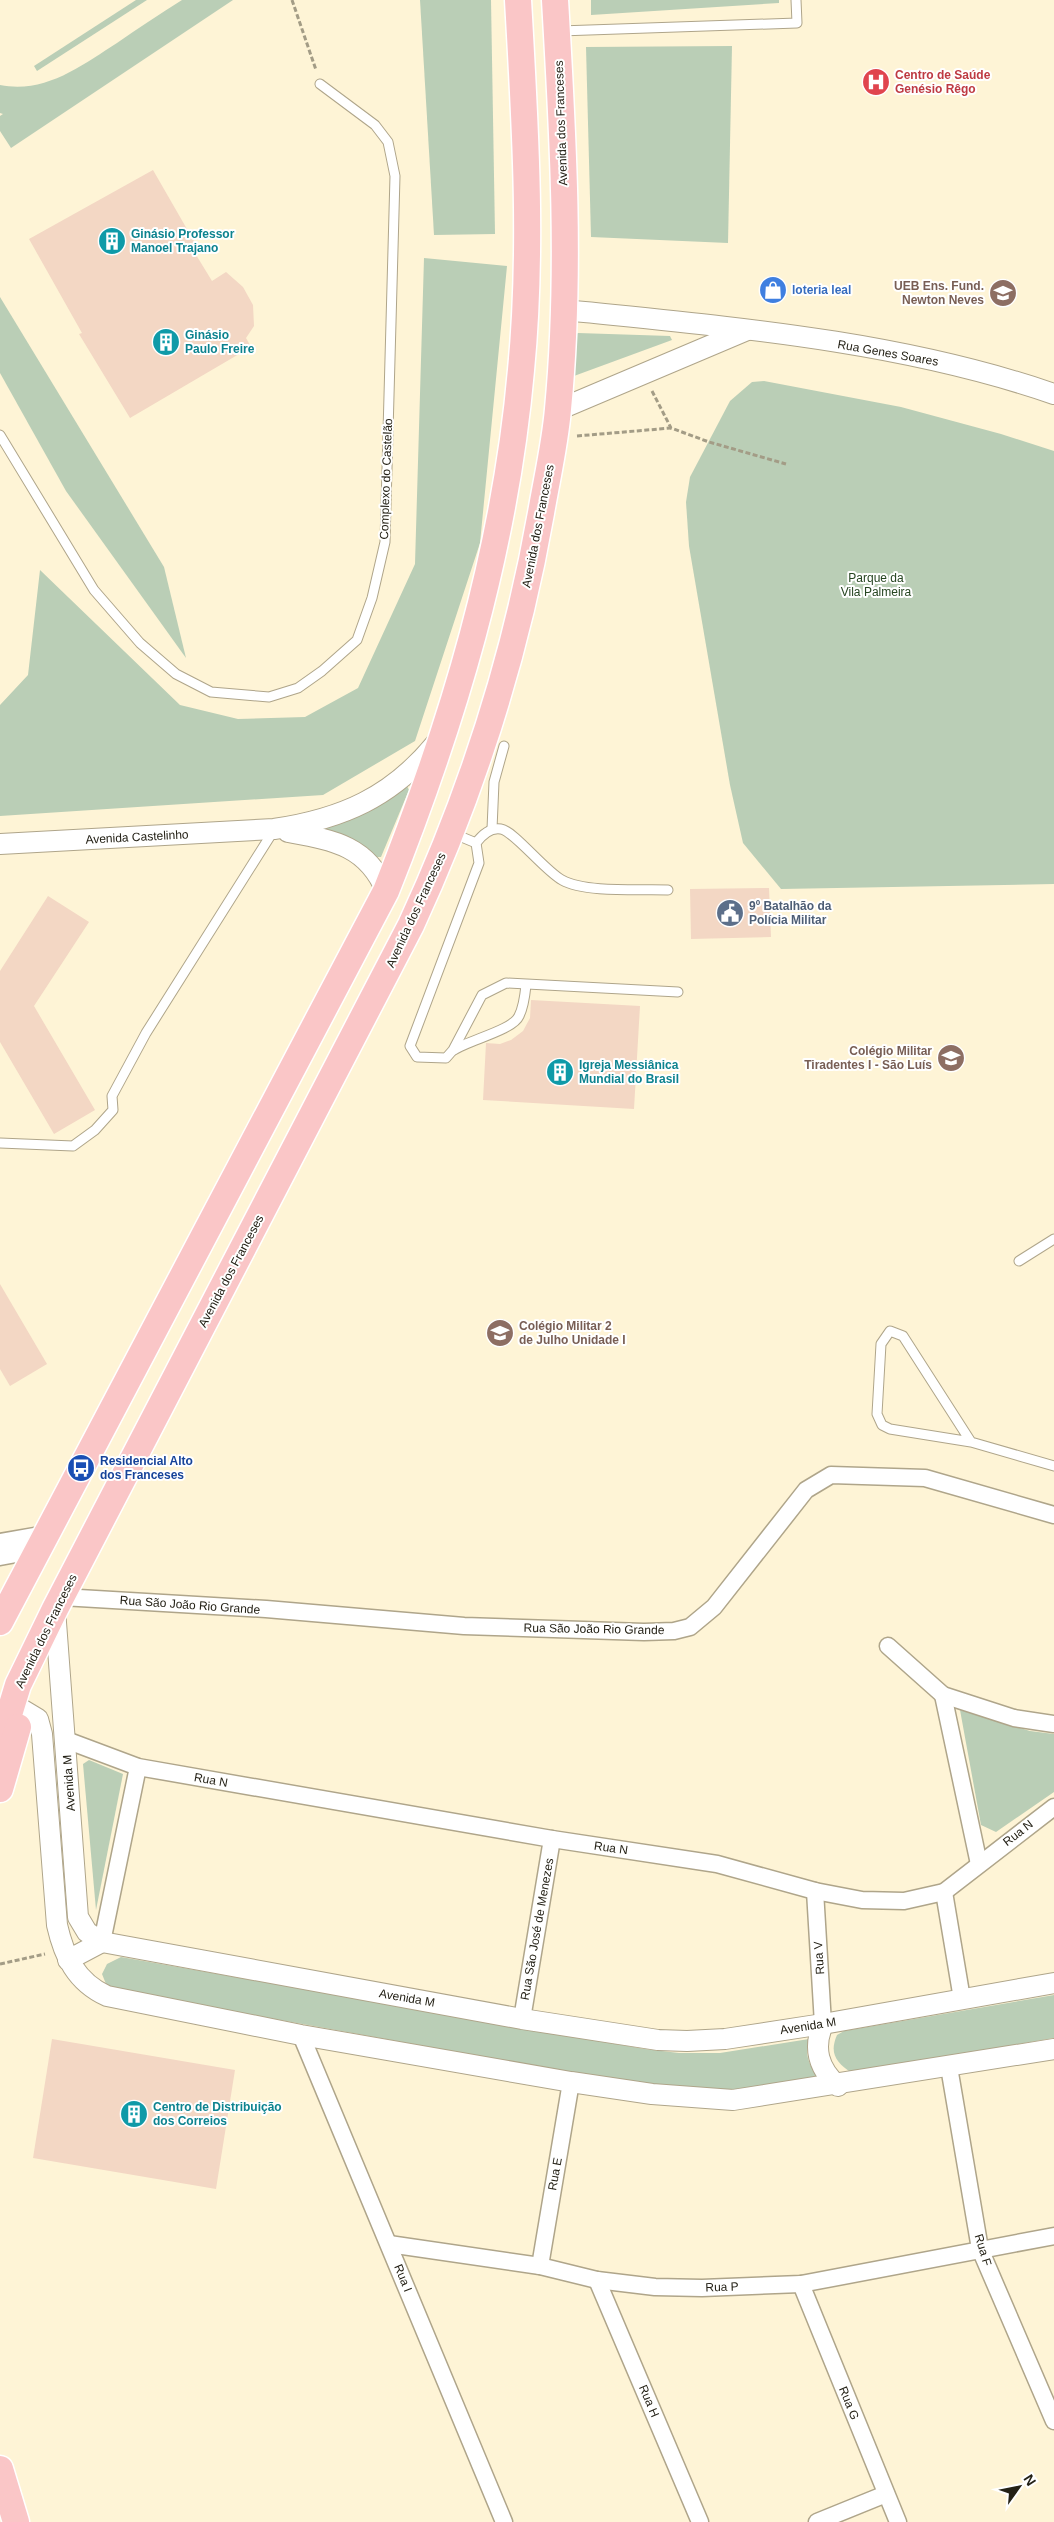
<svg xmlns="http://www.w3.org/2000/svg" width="1054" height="2522" viewBox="0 0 1054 2522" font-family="Helvetica,sans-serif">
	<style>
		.green { fill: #baceb6 }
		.building { fill: #f3d7c4 }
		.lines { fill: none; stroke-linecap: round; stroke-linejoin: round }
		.service-casing { stroke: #afa58a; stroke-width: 11 }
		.minor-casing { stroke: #afa58a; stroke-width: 19 }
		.tertiary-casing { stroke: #afa58a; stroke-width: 22 }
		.primary-casing { stroke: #fff; stroke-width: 29 }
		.path { stroke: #a39c86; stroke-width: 3; stroke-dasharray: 5 2.5; stroke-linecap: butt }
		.service { stroke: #fff; stroke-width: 9 }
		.minor { stroke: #fff; stroke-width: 16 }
		.tertiary { stroke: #fff; stroke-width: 20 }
		.primary { stroke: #fac6c7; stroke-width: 26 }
		.labels { text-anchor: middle; stroke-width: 4; stroke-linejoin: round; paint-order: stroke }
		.health-label { font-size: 12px; font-weight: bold; fill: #be3a42; stroke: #fff; text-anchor: start }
		.street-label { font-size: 12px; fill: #242116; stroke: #fff }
		.culture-label { font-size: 12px; font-weight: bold; fill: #0d838f; stroke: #fff; text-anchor: start }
		.education-label { font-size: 12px; font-weight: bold; fill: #785e54; stroke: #fff; text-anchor: end }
		.shop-label { font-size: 12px; font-weight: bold; fill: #366cbe; stroke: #fff; text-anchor: start }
		.park-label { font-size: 12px; fill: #264521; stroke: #fff }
		.service-label { font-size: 12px; font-weight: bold; fill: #4e5e75; stroke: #fff; text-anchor: start }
		.transit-label { font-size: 12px; font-weight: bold; fill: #164399; stroke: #fff; text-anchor: start }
	</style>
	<rect width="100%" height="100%" fill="#fef4d6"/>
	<g class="green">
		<path d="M136 0H147L37 71 34 66Z"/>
		<path d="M182 0H233L11 148 0 131V116L3 114 0 113V85C45 94 81 66 117 43 138 28 160 14 182 0Z"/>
		<path d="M420 0H491L495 234 434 235Z"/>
		<path d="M591 0H779V3L591 15Z"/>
		<path d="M732 46 728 243 591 237 586 47Z"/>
		<path d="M424 258 507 266 480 543 415 741 323 795 0 816V705L28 675 40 570 180 705 238 719 305 717 358 688 415 564Z"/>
		<path d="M0 297 164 567 186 658 66 491 0 373Z"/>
		<path d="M578 333 670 336 672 340 574 376 572 375 574 336Z"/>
		<path d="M764 381 901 407 1001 434 1054 451V884L781 889 743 843 730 785 689 546 686 502 690 477 730 401 752 382Z"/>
		<path d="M407 786 409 790 381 857H377L363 847 324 828Z"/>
		<path d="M960 1710 1030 1731 1054 1734V1792L996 1832 981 1825Z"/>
		<path d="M89 1760 123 1774 96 1910 83 1764Z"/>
		<path d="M121 1957 645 2049 679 2053H720L809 2039C804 2055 809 2066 820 2078L733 2092 646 2086 114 1990 106 1984 102 1974 107 1964Z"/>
		<path d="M1054 1995V2038L852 2073C836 2063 829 2053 837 2035L844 2031Z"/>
	</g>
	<g class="building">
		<path d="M153 170 195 243 190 245 212 281 226 272 243 287 253 305 254 326 246 338 251 347 130 418 79 334 82 333 29 239Z"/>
		<path d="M769 888 771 937 691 939 690 889Z"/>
		<path d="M48 896 89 922 34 1006 95 1110 54 1134 0 1042V971Z"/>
		<path d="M531 1000 640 1006 634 1109 483 1100 486 1043 500 1044 511 1040 523 1031 530 1018Z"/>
		<path d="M0 1284 47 1364 10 1386 0 1369Z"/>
		<path d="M52 2039 235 2070 216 2189 33 2158Z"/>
	</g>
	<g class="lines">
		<g class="service-casing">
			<g id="service">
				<path d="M560 31 797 23 796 0"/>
				<path d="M0 435 94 590 140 643 176 674 211 692 269 697 298 688 322 671 357 640 372 598 385 542 395 176 388 142 375 125 320 84"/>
				<path d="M492 829 494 782 504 746"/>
				<path d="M452 833 476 843"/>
				<path d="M668 890C640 889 585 893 562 880 545 871 514 831 501 829 490 827 482 835 476 843L479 863 410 1046 417 1057 446 1058 453 1050 482 995 506 983 678 992"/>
				<path d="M454 1050C469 1040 513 1030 519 1016 524 1006 525 995 526 985"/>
				<path d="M0 1143 73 1146 95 1130 113 1110 112 1096 146 1033 274 830"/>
				<path d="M1019 1261 1054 1239"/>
				<path d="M971 1442 903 1336 890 1331 881 1344 877 1414 882 1425 890 1429 971 1442 1054 1466"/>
			</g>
		</g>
		<g class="minor-casing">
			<g id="minor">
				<path d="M0 1542 46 1534"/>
				<path d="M0 1557 38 1550"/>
				<path d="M62 1597 266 1609 464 1626 644 1632 674 1631 690 1627 714 1607 806 1490 831 1475 925 1478 1054 1515"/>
				<path d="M888 1646 943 1695 1014 1718 1054 1724"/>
				<path d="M943 1695 979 1864"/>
				<path d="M66 1740 138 1767 552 1839 717 1864 815 1891 862 1900 904 1901 944 1892 1054 1807"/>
				<path d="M815 1891 823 2024"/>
				<path d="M944 1892 962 1999"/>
				<path d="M102 1942 138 1767"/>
				<path d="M522 2019 552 1839"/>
				<path d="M301 2035 504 2522"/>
				<path d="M949 2067 980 2249 1054 2421"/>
				<path d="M389 2244 540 2266 597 2280 655 2287 702 2288 801 2284 1054 2236"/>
				<path d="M540 2266 571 2082"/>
				<path d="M597 2280 700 2522"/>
				<path d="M801 2284 898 2522"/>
				<path d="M817 2522 886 2494"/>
			</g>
		</g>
		<g class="tertiary-casing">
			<g id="tertiary">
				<path d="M565 310C729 327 897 340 1054 394"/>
				<path d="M558 410 747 330"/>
				<path d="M288 832C332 840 367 845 386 891"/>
				<path d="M0 844 274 829C342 819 392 797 436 743"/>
				<path d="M55 1609 78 1917 87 1932 102 1942 522 2019 658 2040 687 2041 725 2039 823 2024 1054 1983"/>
				<path d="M23 1710 38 1719 42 1734 57 1925C64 1956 76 1982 107 1996L301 2035 571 2082 652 2094 733 2100 1054 2049"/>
				<path d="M68 1960 102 1942"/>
				<path d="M823 2024C813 2048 818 2068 838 2086"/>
			</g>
		</g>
		<g class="primary-casing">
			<g id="primary">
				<path d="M0 1622 386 891C453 723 505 551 521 370 533 247 525 123 518 0"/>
				<path d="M0 1744 18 1685 55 1609 411 925C472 793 516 655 541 513 547 478 555 444 558 409 571 273 563 136 555 0"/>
				<path d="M0 1789 18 1727"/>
				<path d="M0 2469 16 2522"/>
			</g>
		</g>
		<g class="path">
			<path d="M292 0 316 70"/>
			<path d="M652 391 671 428 709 442 786 464"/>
			<path d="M577 436 671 428"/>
			<path d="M0 1964 45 1954"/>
		</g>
		<use href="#service" class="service"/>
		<use href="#minor" class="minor"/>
		<use href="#tertiary" class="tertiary"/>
		<use href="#primary" class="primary"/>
	</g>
	<defs>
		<g id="hospital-disc" transform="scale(1.4375)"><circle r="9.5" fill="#e0444e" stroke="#fff"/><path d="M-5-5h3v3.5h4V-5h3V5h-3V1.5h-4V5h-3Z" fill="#fff"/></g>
		<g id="building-disc" transform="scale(1.4375)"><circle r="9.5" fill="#0f9aa8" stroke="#fff"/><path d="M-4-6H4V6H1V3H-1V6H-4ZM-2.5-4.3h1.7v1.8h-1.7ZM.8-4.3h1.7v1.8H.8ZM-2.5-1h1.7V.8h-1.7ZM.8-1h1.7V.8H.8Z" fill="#fff"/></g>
		<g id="shop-disc" transform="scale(1.4375)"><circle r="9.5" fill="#3f7fe0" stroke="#fff"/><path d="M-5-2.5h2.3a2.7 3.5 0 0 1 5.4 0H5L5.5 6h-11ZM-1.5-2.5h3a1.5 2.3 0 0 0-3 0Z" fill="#fff"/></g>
		<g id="school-disc" transform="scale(1.4375)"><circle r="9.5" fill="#8d6e63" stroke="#fff"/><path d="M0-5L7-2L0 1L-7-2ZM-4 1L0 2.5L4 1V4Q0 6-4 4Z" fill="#fff"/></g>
		<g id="civic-disc" transform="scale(1.4375)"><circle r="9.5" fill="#5c6f8a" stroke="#fff"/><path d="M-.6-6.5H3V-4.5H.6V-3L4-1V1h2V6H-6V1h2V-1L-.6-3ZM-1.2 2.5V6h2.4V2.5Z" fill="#fff"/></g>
		<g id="bus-disc" transform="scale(1.4375)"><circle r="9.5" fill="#1a4fb4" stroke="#fff"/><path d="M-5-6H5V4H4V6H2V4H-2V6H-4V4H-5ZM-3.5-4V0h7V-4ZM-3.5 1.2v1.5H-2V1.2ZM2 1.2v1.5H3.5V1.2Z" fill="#fff"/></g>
	</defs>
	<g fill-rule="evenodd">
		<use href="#hospital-disc" x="876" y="82"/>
		<use href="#building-disc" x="112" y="241"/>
		<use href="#shop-disc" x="773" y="290"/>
		<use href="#school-disc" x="1003" y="293"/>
		<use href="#building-disc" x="166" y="342"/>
		<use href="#civic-disc" x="730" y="913"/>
		<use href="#school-disc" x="951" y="1058"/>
		<use href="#building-disc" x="560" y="1072"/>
		<use href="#school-disc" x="500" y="1333"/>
		<use href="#bus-disc" x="81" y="1468"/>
		<use href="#building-disc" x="134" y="2114"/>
	</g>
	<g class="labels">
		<g class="health-label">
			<text x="895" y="79">Centro de Saúde<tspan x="895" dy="14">Genésio Rêgo</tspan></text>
		</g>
		<g class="street-label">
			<text transform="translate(561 123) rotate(-92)" y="4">Avenida dos Franceses</text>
			<text transform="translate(888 353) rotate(10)" y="4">Rua Genes Soares</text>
			<text transform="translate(386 479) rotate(-88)" y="4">Complexo do Castelão</text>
			<text transform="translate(538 526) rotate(-79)" y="4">Avenida dos Franceses</text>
			<text transform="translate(137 837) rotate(-3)" y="4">Avenida Castelinho</text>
			<text transform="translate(416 910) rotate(-65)" y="4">Avenida dos Franceses</text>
			<text transform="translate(231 1271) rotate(-62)" y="4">Avenida dos Franceses</text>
			<text transform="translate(190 1605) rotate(4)" y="4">Rua São João Rio Grande</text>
			<text transform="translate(594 1629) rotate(1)" y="4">Rua São João Rio Grande</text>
			<text transform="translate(46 1631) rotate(-64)" y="4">Avenida dos Franceses</text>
			<text transform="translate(211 1780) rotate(10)" y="4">Rua N</text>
			<text transform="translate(69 1783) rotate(-94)" y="4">Avenida M</text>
			<text transform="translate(1018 1833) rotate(-38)" y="4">Rua N</text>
			<text transform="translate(611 1848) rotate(8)" y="4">Rua N</text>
			<text transform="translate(537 1929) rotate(-80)" y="4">Rua São José de Menezes</text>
			<text transform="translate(819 1958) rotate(-94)" y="4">Rua V</text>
			<text transform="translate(407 1998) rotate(10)" y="4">Avenida M</text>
			<text transform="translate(808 2026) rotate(-9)" y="4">Avenida M</text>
			<text transform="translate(555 2174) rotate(-80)" y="4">Rua E</text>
			<text transform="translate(983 2250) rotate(73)" y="4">Rua F</text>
			<text transform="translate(403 2278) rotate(68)" y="4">Rua I</text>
			<text transform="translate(722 2287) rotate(-2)" y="4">Rua P</text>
			<text transform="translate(649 2401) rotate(67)" y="4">Rua H</text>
			<text transform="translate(849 2403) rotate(68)" y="4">Rua G</text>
		</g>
		<g class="culture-label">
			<text x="131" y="238">Ginásio Professor<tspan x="131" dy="14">Manoel Trajano</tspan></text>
			<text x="185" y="339">Ginásio<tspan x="185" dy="14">Paulo Freire</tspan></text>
			<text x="579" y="1069">Igreja Messiânica<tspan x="579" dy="14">Mundial do Brasil</tspan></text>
			<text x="153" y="2111">Centro de Distribuição<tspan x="153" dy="14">dos Correios</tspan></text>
		</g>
		<g class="education-label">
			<text x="984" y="290">UEB Ens. Fund.<tspan x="984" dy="14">Newton Neves</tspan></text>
			<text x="932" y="1055">Colégio Militar<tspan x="932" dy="14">Tiradentes I - São Luís</tspan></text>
			<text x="519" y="1330" text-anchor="start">Colégio Militar 2<tspan x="519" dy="14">de Julho Unidade I</tspan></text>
		</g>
		<g class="shop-label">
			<text x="792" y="294">loteria leal</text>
		</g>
		<g class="park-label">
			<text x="876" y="582">Parque da<tspan x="876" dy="14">Vila Palmeira</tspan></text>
		</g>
		<g class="service-label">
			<text x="749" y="910">9º Batalhão da<tspan x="749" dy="14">Polícia Militar</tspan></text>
		</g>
		<g class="transit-label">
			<text x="100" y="1465">Residencial Alto<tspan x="100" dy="14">dos Franceses</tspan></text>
		</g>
	</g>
	<g transform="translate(1019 2487) rotate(57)" stroke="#ffffff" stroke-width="4" paint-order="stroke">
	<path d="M0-4L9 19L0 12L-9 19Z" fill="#242116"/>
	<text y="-8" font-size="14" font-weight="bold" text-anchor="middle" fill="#242116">N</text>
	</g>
</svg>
